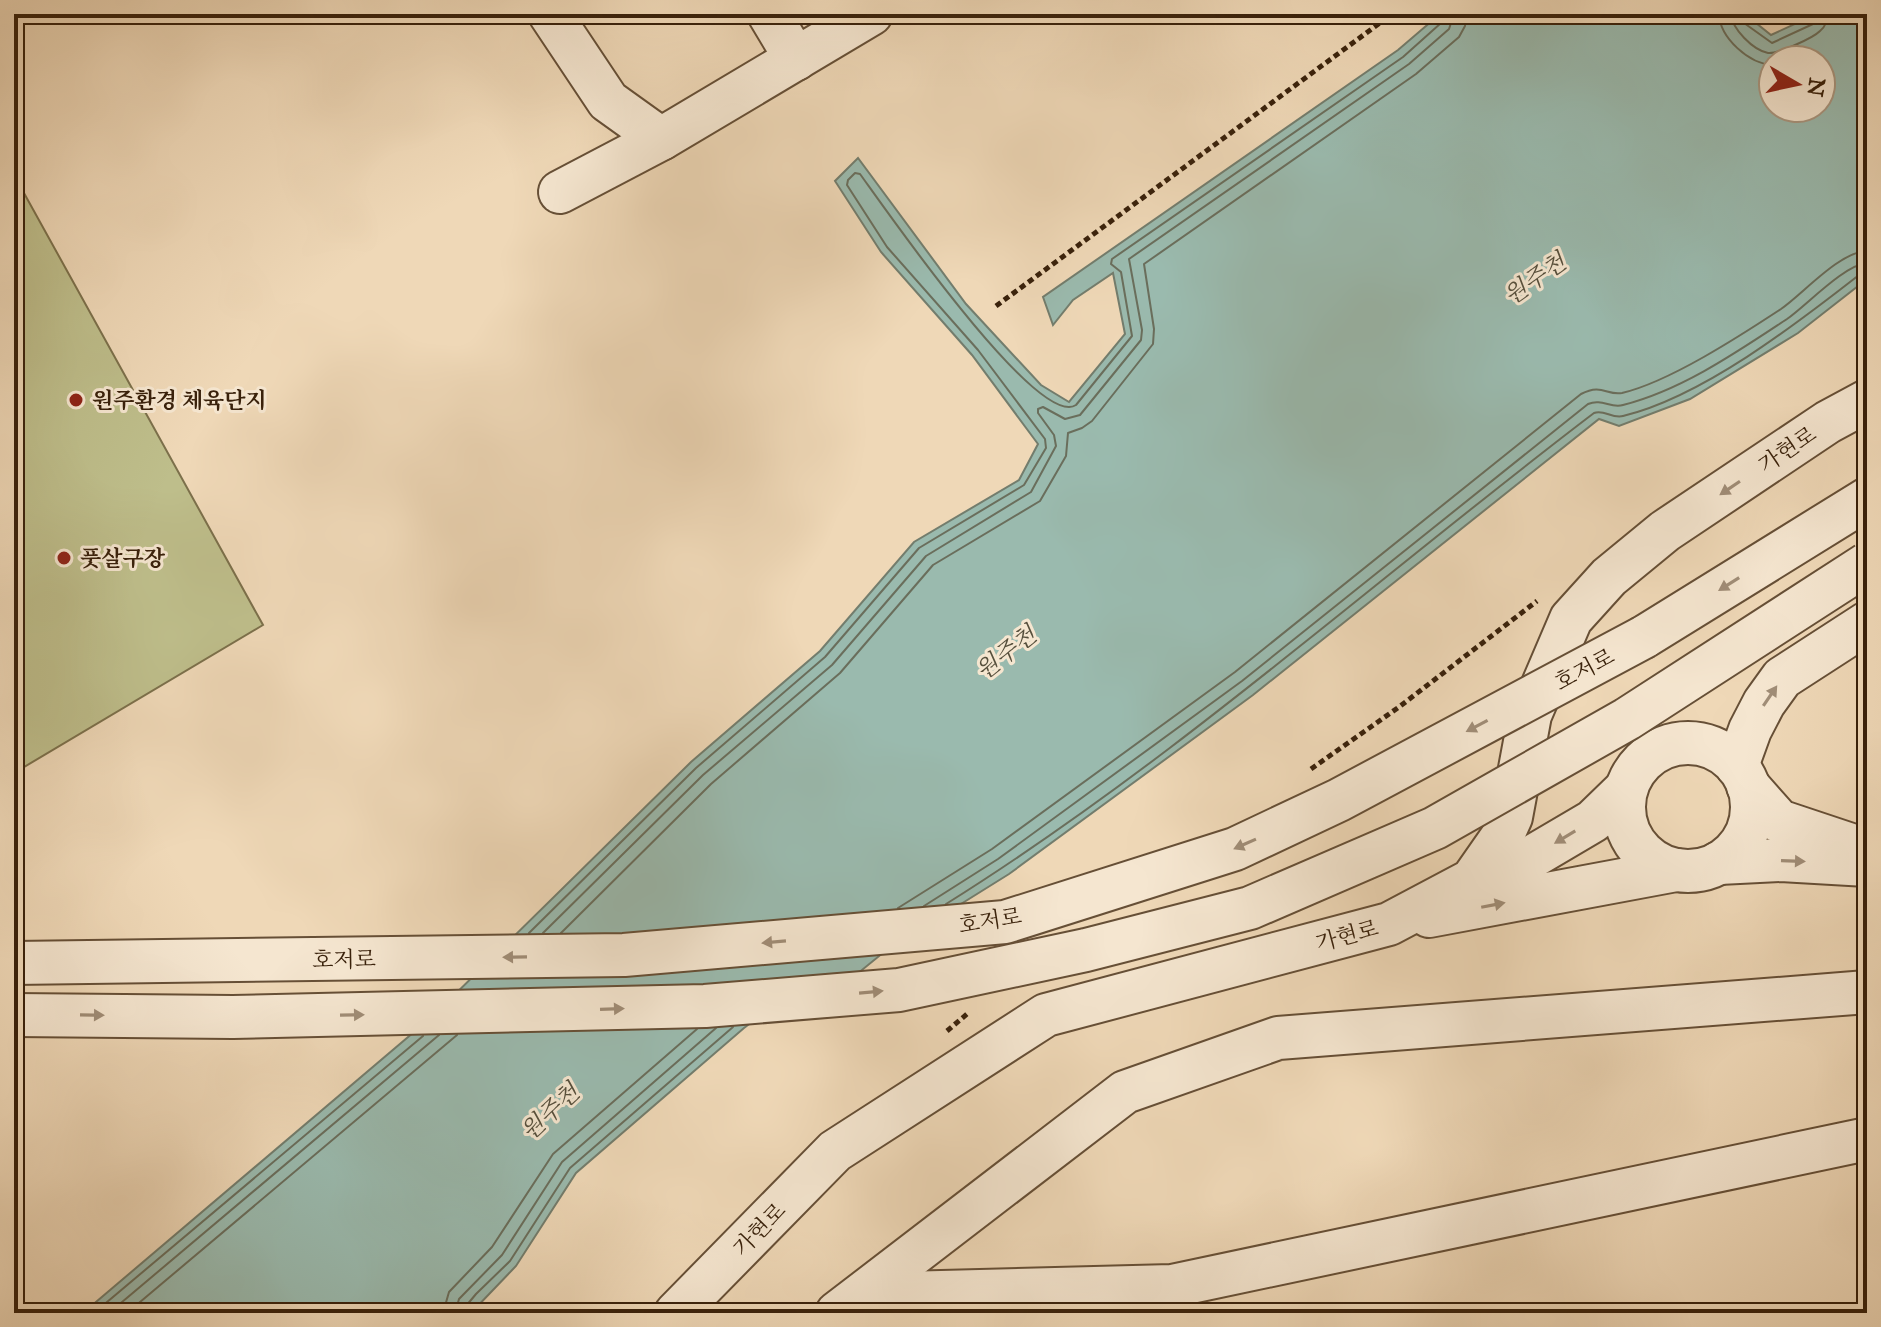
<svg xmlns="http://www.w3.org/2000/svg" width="1881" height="1327" viewBox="0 0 1881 1327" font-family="'IM FELL Great Primer','Noto Serif KR',serif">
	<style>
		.green { fill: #bebe8b; stroke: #7c704b; stroke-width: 2 }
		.water { fill: #9abaae; stroke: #737d6d; stroke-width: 2; fill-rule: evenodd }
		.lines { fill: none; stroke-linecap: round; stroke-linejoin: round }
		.shore { stroke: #6a6e5c; stroke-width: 2 }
		.minor-casing { stroke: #664f36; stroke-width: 46 }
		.path { stroke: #39210b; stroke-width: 5; stroke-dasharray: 6 4; stroke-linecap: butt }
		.minor { stroke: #f5e6d0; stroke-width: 42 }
		.minor-bridge-casing { stroke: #664f36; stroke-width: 46; stroke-linecap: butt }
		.minor-bridge { stroke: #f5e6d0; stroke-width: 42 }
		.oneway { fill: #a08d77 }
		.poi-dot { fill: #8f2418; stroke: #f5e6d0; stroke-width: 3 }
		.labels { text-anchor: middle; stroke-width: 6; stroke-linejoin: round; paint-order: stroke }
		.poi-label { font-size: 22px; font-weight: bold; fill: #39210b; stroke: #f5e6d0; text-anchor: start }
		.street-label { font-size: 22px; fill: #39210b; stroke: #f5e6d0 }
		.water-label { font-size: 24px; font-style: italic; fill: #564f3c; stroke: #f5e6d0 }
	</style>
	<rect width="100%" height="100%" fill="#efd8b7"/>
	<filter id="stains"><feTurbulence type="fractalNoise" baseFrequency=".0025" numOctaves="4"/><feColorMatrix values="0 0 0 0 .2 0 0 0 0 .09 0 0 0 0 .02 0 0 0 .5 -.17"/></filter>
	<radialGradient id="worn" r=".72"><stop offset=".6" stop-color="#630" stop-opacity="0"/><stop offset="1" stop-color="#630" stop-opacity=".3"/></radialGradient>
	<path class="green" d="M14 175 263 625 14 773Z"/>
	<path class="water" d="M1440 14 1746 15 1771 35 1810 17 1811 14H1867C1867 33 1863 77 1867 92V279L1798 333 1690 399 1619 426 1599 419 1253 695 1009 874 884 952 846 983 814 975 744 1028 576 1173 516 1266 471 1313H83L434 1015 691 762 820 651 914 542 1019 480 1038 444 972 355 881 252 835 181 858 158 966 304 1041 385 1069 402 1125 334 1113 273 1073 300 1053 325 1043 297 1398 50ZM1773 60H1821V108H1773Z"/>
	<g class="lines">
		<g class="shore">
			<path d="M1719 14C1720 38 1749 64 1773 65"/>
			<path d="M1731 14C1732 29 1753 50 1768 53 1778 54 1813 38 1820 31 1826 26 1827 21 1827 14"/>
			<path d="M1741 14 1744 23 1772 43 1813 24 1817 14"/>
			<path d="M946 904C1176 760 1378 577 1594 413 1604 409 1612 419 1623 416 1702 397 1795 325 1859 275L1867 274"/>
			<path d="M924 906 998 859 1242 681 1588 404C1602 398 1611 409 1623 405 1682 390 1737 352 1787 319 1807 305 1844 265 1867 263"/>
			<path d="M898 908 992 849 1235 672 1581 394C1602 383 1607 396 1622 393 1669 382 1740 336 1781 309 1804 293 1839 252 1867 251"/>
			<path d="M529 933 696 768 825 657 919 548 1024 485 1046 448 1045 439 978 350 887 247 847 185 848 180 855 173 860 174C884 207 1038 430 1076 405L1132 336 1121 272 1111 264 1112 259 1403 57 1441 23 1444 14"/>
			<path d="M543 933 703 775 832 665 926 556 1031 492 1056 446 1054 435 1038 413V409L1043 407 1065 419 1080 415 1141 340 1142 330 1129 259 1409 64 1449 29 1454 14"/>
			<path d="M561 933 711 784 840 673 933 565 1040 501 1066 456 1068 433 1082 428 1092 421 1153 344 1154 329 1144 264 1416 74 1459 37 1465 26 1466 14"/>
			<path d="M94 1313 423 1036"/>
			<path d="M109 1313 439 1035"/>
			<path d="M127 1313 457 1035"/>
			<path d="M443 1313 449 1292 492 1247 553 1154 697 1029"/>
			<path d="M455 1313 459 1299 502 1255 562 1162 716 1028"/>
			<path d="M465 1313 466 1306 476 1294 510 1261 570 1168 733 1027"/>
		</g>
		<g class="minor-casing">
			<g id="minor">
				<path d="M550 14 608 101 661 139 871 14"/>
				<path d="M769 14 796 59"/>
				<path d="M560 192 661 139"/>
				<path d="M1644 637 1867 499"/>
				<circle cx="1688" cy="807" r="64"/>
				<path d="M1737 766 1750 730 1764 703 1782 678 1867 623"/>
				<path d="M1748 786 1779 821 1866 850"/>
				<path d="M1719 863 1781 860 1867 865"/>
				<path d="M1472 880 1532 857 1593 821 1626 789"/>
				<path d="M1429 916 1676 870"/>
				<path d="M864 1294 1172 1286 1867 1139"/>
				<path d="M676 1313 835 1151 1046 1015 1389 924 1472 880 1502 837 1511 817 1530 715 1571 619 1609 577 1665 531 1828 422 1867 401"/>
				<path d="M837 1313 1125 1092 1278 1038 1867 992"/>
			</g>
		</g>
		<g class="path">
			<path d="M996 306 1392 14"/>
			<path d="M1311 769 1399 707 1537 601"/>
			<path d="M947 1031 967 1014"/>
		</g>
		<use href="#minor" class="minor"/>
		<g class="minor-bridge-casing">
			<g id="minor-bridge">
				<path d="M14 963 624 955 1005 922 1235 849 1339 800 1644 637"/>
				<path d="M14 1015 233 1017 705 1006 899 990 1086 950 1250 908 1435 828 1627 719 1867 564"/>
			</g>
		</g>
		<use href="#minor-bridge" class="minor-bridge"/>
	</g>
	<defs><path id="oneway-solid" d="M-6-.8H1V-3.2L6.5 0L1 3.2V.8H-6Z" transform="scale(2)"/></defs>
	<g class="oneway">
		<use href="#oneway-solid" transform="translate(1730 488) rotate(146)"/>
		<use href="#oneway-solid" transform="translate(1729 584) rotate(148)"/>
		<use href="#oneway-solid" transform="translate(1770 696) rotate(-56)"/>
		<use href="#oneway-solid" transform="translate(1477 726) rotate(152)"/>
		<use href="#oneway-solid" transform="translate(1565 837) rotate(149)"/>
		<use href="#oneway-solid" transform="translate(1245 844) rotate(156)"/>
		<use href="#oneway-solid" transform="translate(1793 861) rotate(2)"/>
		<use href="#oneway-solid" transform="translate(1493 905) rotate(-11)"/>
		<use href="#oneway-solid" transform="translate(774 942) rotate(175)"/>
		<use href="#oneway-solid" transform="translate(515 957) rotate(179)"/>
		<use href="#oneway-solid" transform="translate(871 992) rotate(-5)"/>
		<use href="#oneway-solid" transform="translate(612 1009) rotate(-2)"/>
		<use href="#oneway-solid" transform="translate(92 1015) rotate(1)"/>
		<use href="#oneway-solid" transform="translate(352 1015) rotate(-1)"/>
	</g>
	<g class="poi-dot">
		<circle cx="76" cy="400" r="8"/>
		<circle cx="64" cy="558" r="8"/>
	</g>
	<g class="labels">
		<g class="poi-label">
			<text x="92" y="408">원주환경 체육단지</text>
			<text x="80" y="566">풋살구장</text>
		</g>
		<g class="street-label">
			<text transform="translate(1787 449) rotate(-34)" y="8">가현로</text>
			<text transform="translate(1584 669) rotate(-28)" y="8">호저로</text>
			<text transform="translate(990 920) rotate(-9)" y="8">호저로</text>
			<text transform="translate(1347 935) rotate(-15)" y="8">가현로</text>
			<text transform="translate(344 959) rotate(-1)" y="8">호저로</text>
			<text transform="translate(759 1229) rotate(-46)" y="8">가현로</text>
		</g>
		<g class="water-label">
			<text transform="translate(1535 279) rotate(-35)" y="8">원주천</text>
			<text transform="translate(1006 653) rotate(-38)" y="8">원주천</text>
			<text transform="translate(550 1112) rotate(-43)" y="8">원주천</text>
		</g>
	</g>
	<rect width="1881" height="1327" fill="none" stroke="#efd8b7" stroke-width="48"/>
	<rect x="16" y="16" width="1849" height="1295" fill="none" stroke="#39210b" stroke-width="4"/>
	<rect x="24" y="24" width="1833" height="1279" fill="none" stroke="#39210b" stroke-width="2"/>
	<g transform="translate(1797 84) rotate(99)"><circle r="38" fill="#f5e6d0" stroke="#aa9781" stroke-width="2"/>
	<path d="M0-6L14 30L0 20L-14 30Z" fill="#8f2418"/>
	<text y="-12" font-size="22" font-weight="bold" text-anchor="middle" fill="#39210b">N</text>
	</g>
	<rect width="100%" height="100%" filter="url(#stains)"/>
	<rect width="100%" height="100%" fill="url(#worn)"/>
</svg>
